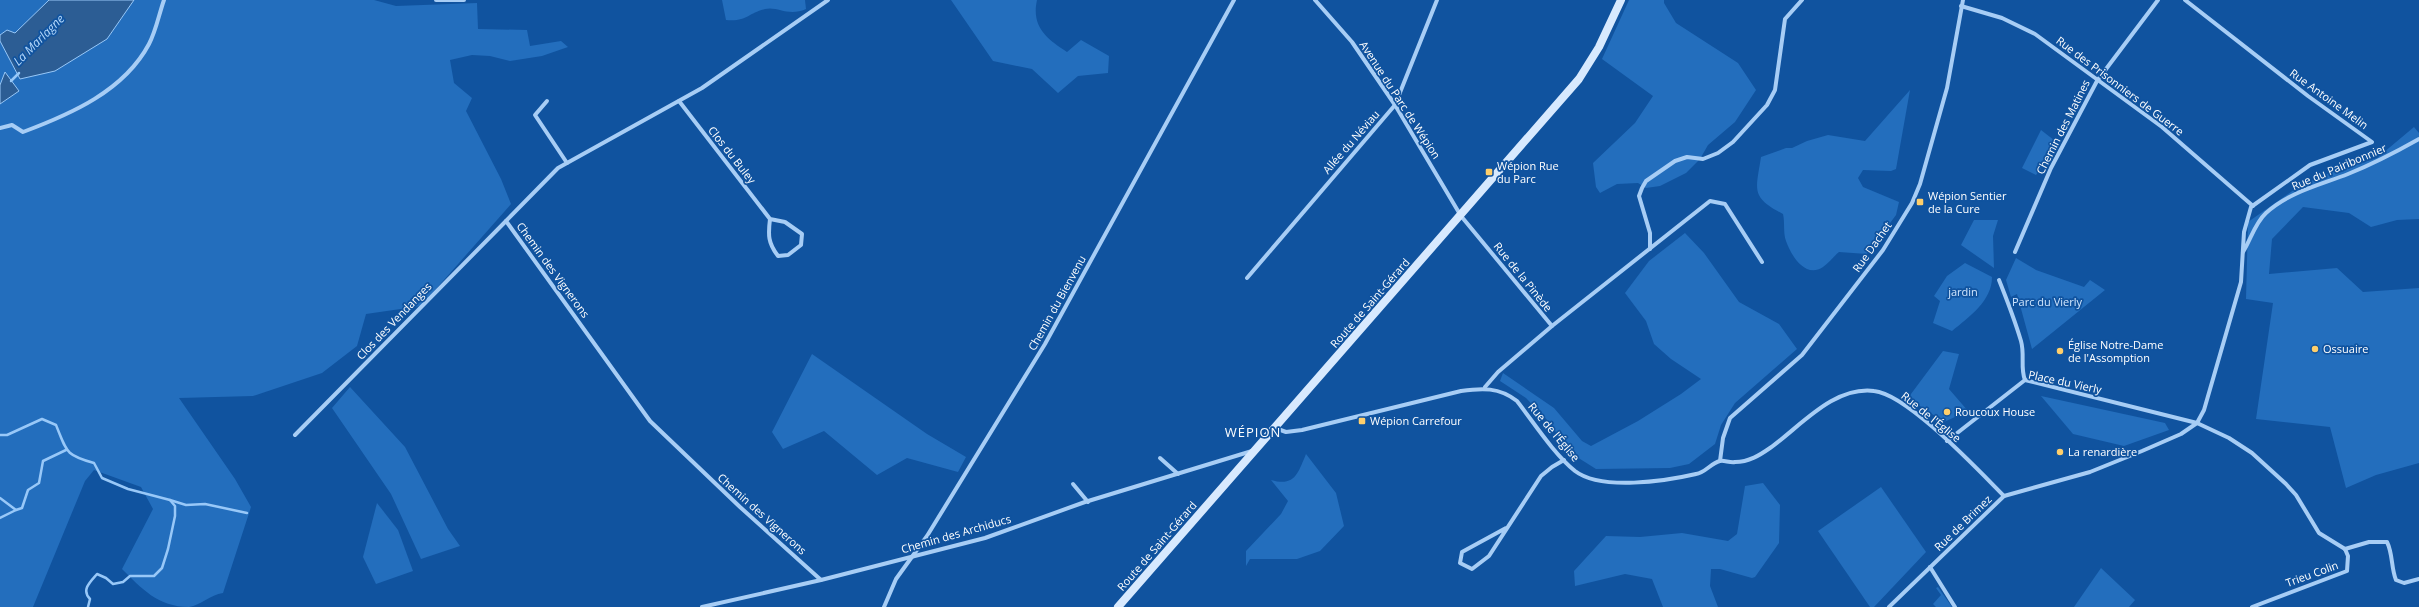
<svg xmlns="http://www.w3.org/2000/svg" width="2419" height="607" viewBox="0 0 2419 607" font-family="'Open Sans',sans-serif">
	<style>
		.green { fill: #236ebd }
		.water { fill: #2c5d94; stroke: #98c8f8 }
		.lines { fill: none; stroke-linecap: round; stroke-linejoin: round }
		.stream { stroke: #98c8f8; stroke-width: 2.5 }
		.street { stroke: #a7cdf5; stroke-width: 4 }
		.secondary { stroke: #d7e9fe; stroke-width: 8 }
		.poi-dot { fill: #ffcf6b; stroke: #10539f; stroke-width: 1.5 }
		.labels { text-anchor: middle; stroke-width: 3.5; stroke-linejoin: round; paint-order: stroke }
		.street-label { font-size: 11px; fill: #fff; stroke: #10539f }
		.poi-label { font-size: 11px; fill: #fff; stroke: #10539f; text-anchor: start }
		.park-label { font-size: 11px; fill: #d0e6fe; stroke: #10539f }
		.water-label { font-size: 12px; font-style: italic; fill: #b3d7fb; stroke: #10539f }
		.quarter-label { font-size: 13px; letter-spacing: 1px; fill: #fff; stroke: #10539f }
	</style>
	<rect width="100%" height="100%" fill="#10539f"/>
	<g class="green">
		<path d="M0 0H49L15 33 7 30 0 35Z"/>
		<path d="M134 0H374L396 6 477 3 478 29 527 30 530 46 561 41 568 47 542 56 510 61 490 56 472 55 450 60 454 83 472 98 466 111 501 179 511 204 421 306 366 314 357 346 322 373 253 396 179 398 235 479 251 507 223 593C210 595 201 605 189 607 158 607 141 588 122 569L153 509 141 487 94 470 85 481 33 607H0V104L19 91 5 72 0 85V41L20 79 107 39Z"/>
		<path d="M722 0H805L806 9C788 17 778 6 765 9 748 13 747 22 726 20Z"/>
		<path d="M951 0H1037C1031 27 1047 39 1067 52L1081 40 1109 56 1108 73 1078 76 1058 93 1032 69 993 61Z"/>
		<path d="M1629 0H1664V3L1676 23 1738 63 1756 90 1735 122 1708 145 1700 159 1686 173 1660 186 1646 188 1638 183 1617 184 1600 193 1596 187 1593 163 1635 123 1653 96 1602 59Z"/>
		<path d="M1910 90 1896 169 1891 171 1863 170 1858 178 1863 187 1899 202 1896 215 1867 254 1839 252C1834 256 1829 263 1823 267 1805 279 1791 255 1786 241 1783 233 1785 222 1783 214 1750 197 1756 190 1761 157L1786 148H1792L1807 141 1828 135 1865 141Z"/>
		<path d="M2414 127 2419 133V219L2397 220 2371 227 2349 213 2303 207 2272 239 2269 274 2337 268 2363 292 2419 288V463L2376 475 2346 488 2330 427 2256 419 2273 303 2246 299 2248 222 2298 187 2327 174 2377 158Z"/>
		<path d="M2041 130 2059 144 2036 175 2022 168Z"/>
		<path d="M1974 220H1998L1993 236 1994 268 1961 245Z"/>
		<path d="M1685 233 1704 253 1739 302 1779 324 1797 349 1735 403 1721 425 1715 444 1689 464 1670 468 1596 469 1569 452 1550 423 1526 398 1500 381 1503 373 1554 408 1582 441 1591 446 1638 421 1681 394 1701 379 1671 359 1654 344 1646 321 1625 293 1649 261Z"/>
		<path d="M2016 258 2036 270 2084 287 2090 280 2105 290 2032 349 2017 294 2011 297 2006 280Z"/>
		<path d="M1965 263 1992 277C1992 301 1969 317 1952 331L1933 323 1940 301 1934 296 1947 276Z"/>
		<path d="M1943 351 1959 354 1949 389 1968 411 1944 422 1908 398Z"/>
		<path d="M812 354 927 434 966 457 958 472 907 458 877 475 824 431 783 449 772 432Z"/>
		<path d="M350 387 405 447 448 529 460 546 421 559 391 494 332 408Z"/>
		<path d="M2041 396 2165 423 2169 430 2124 446 2073 434Z"/>
		<path d="M1306 454 1336 493 1344 526 1320 551 1297 559H1250L1246 566V551L1281 514 1288 501 1271 480C1295 487 1298 473 1306 454Z"/>
		<path d="M1763 483 1780 505 1779 543 1755 577 1752 578 1720 569H1711L1710 586 1718 607H1663L1652 579 1625 574 1575 586 1574 571 1606 536 1640 537 1682 533 1728 541 1737 534 1745 486Z"/>
		<path d="M1881 487 1926 552 1874 607H1870L1818 531Z"/>
		<path d="M377 503 398 530 413 571 376 584 363 557Z"/>
		<path d="M2101 568 2135 600 2129 607H2074Z"/>
		<path d="M1938 587 1952 607H1936L1933 604 1941 595 1936 588Z"/>
	</g>
	<g class="water">
		<path d="M49 0H134L107 39 55 71 20 79 0 41V35L7 30 15 33Z"/>
		<path d="M5 72 19 91 0 104V85Z"/>
	</g>
	<g class="lines">
		<g class="stream">
			<path d="M11 81 19 73"/>
			<path d="M0 435H7L42 419 56 425C67 452 65 455 94 463L102 478 128 489 170 500 175 506V516L168 549 162 568 154 576H130L123 582 113 584 106 578 97 574C90 582 81 590 90 599L88 607"/>
			<path d="M0 498 16 510 22 508 28 490 39 483 43 461 66 450"/>
			<path d="M170 500 186 505 205 504 247 513"/>
			<path d="M0 518 16 510"/>
		</g>
		<g class="street">
			<path d="M436 0H464"/>
			<path d="M1315 0 1352 42 1395 105 1461 216 1552 326"/>
			<path d="M1961 6 2002 18 2035 34 2162 127 2253 206"/>
			<path d="M547 101 535 115 567 163"/>
			<path d="M679 101 770 219 785 222 802 234 801 245 788 255 778 256C768 243 768 235 770 219"/>
			<path d="M0 128 12 125 23 132C71 114 124 91 149 44 156 31 159 14 164 0"/>
			<path d="M1650 249V233L1639 196 1642 188 1646 181 1675 161 1687 157 1703 159 1718 153 1733 142 1767 105 1775 90 1785 19 1802 0"/>
			<path d="M2015 252 2051 168 2097 81 2158 0"/>
			<path d="M2243 252C2251 239 2255 223 2266 213 2289 192 2320 185 2348 174 2373 164 2396 152 2419 139"/>
			<path d="M1247 278 1395 105 1437 0"/>
			<path d="M1999 280C2007 300 2015 321 2021 341 2025 355 2020 368 2025 380"/>
			<path d="M1485 387 1498 372 1552 326 1710 201 1725 204 1762 262"/>
			<path d="M1275 428 1286 432 1302 430 1461 391C1482 388 1499 387 1517 401 1534 423 1554 454 1575 471 1601 491 1666 481 1696 474 1705 473 1711 463 1720 461 1724 460 1730 463 1735 462 1749 462 1760 455 1770 448 1800 427 1833 386 1874 391 1907 394 1978 470 2004 496"/>
			<path d="M295 435 506 221"/>
			<path d="M1947 441 2025 380 2197 423 2229 438 2252 453 2286 484 2296 495 2319 533 2345 549"/>
			<path d="M1160 458 1178 474"/>
			<path d="M1720 461 1723 438 1730 418 1802 355 1883 250 1912 203 1920 184 1947 88 1963 0"/>
			<path d="M1073 484 1088 502"/>
			<path d="M1506 528 1462 552 1460 563 1472 569 1489 556 1541 476 1552 467 1564 460"/>
			<path d="M2345 549 2369 542H2387C2393 554 2391 568 2396 580L2404 583 2419 579"/>
			<path d="M1930 567 1955 607"/>
			<path d="M821 580 740 507 650 421 506 221 558 168 702 88 828 0"/>
			<path d="M702 607 821 580 985 538 1085 502 1252 451"/>
			<path d="M884 607 896 579 927 536 1045 344 1234 0"/>
			<path d="M1889 607 2004 496 2090 472 2142 451 2181 434 2197 423 2204 410 2241 282 2244 232 2251 207 2310 165 2372 142 2308 96 2185 0"/>
			<path d="M2252 607 2347 571 2348 556 2345 549"/>
		</g>
		<path class="secondary" d="M1118 607 1579 79 1599 47 1621 0"/>
	</g>
	<g class="poi-dot">
		<rect x="1485" y="168" width="8" height="8" rx="2"/>
		<rect x="1916" y="198" width="8" height="8" rx="2"/>
		<circle cx="2315" cy="349" r="4"/>
		<circle cx="2060" cy="351" r="4"/>
		<circle cx="1947" cy="412" r="4"/>
		<rect x="1358" y="417" width="8" height="8" rx="2"/>
		<circle cx="2060" cy="452" r="4"/>
	</g>
	<g class="labels">
		<g class="street-label">
			<text transform="translate(2120 86) rotate(37)" y="4">Rue des Prisonniers de Guerre</text>
			<text transform="translate(2329 99) rotate(36)" y="4">Rue Antoine Melin</text>
			<text transform="translate(1400 100) rotate(57)" y="4">Avenue du Parc de Wépion</text>
			<text transform="translate(2063 127) rotate(-63)" y="4">Chemin des Matines</text>
			<text transform="translate(1351 142) rotate(-49)" y="4">Allée du Néviau</text>
			<text transform="translate(732 155) rotate(52)" y="4">Clos du Buley</text>
			<text transform="translate(2339 167) rotate(-23)" y="4">Rue du Pairibonnier</text>
			<text transform="translate(1872 247) rotate(-55)" y="4">Rue Dachet</text>
			<text transform="translate(553 270) rotate(54)" y="4">Chemin des Vignerons</text>
			<text transform="translate(1523 277) rotate(51)" y="4">Rue de la Pinède</text>
			<text transform="translate(1057 303) rotate(-61)" y="4">Chemin du Bienvenu</text>
			<text transform="translate(1370 303) rotate(-49)" y="4">Route de Saint-Gérard</text>
			<text transform="translate(394 321) rotate(-46)" y="4">Clos des Vendanges</text>
			<text transform="translate(2065 382) rotate(12)" y="4">Place du Vierly</text>
			<text transform="translate(1931 417) rotate(39)" y="4">Rue de l'Église</text>
			<text transform="translate(1554 432) rotate(50)" y="4">Rue de l'Église</text>
			<text transform="translate(762 514) rotate(42)" y="4">Chemin des Vignerons</text>
			<text transform="translate(1963 523) rotate(-44)" y="4">Rue de Brimez</text>
			<text transform="translate(956 534) rotate(-16)" y="4">Chemin des Archiducs</text>
			<text transform="translate(1157 546) rotate(-49)" y="4">Route de Saint-Gérard</text>
			<text transform="translate(2312 574) rotate(-20)" y="4">Trieu Colin</text>
		</g>
		<g class="poi-label">
			<text x="1497" y="170">Wépion Rue<tspan x="1497" dy="13">du Parc</tspan></text>
			<text x="1928" y="200">Wépion Sentier<tspan x="1928" dy="13">de la Cure</tspan></text>
			<text x="2068" y="349">Église Notre-Dame<tspan x="2068" dy="13">de l'Assomption</tspan></text>
			<text x="2323" y="353">Ossuaire</text>
			<text x="1955" y="416">Roucoux House</text>
			<text x="1370" y="425">Wépion Carrefour</text>
			<text x="2068" y="456">La renardière</text>
		</g>
		<g class="park-label">
			<text x="1963" y="296">jardin</text>
			<text x="2047" y="306">Parc du Vierly</text>
		</g>
		<g class="water-label">
			<text transform="translate(39 40) rotate(-45)" y="4">La Marlagne</text>
		</g>
		<g class="quarter-label">
			<text x="1253" y="437">WÉPION</text>
		</g>
	</g>
</svg>
